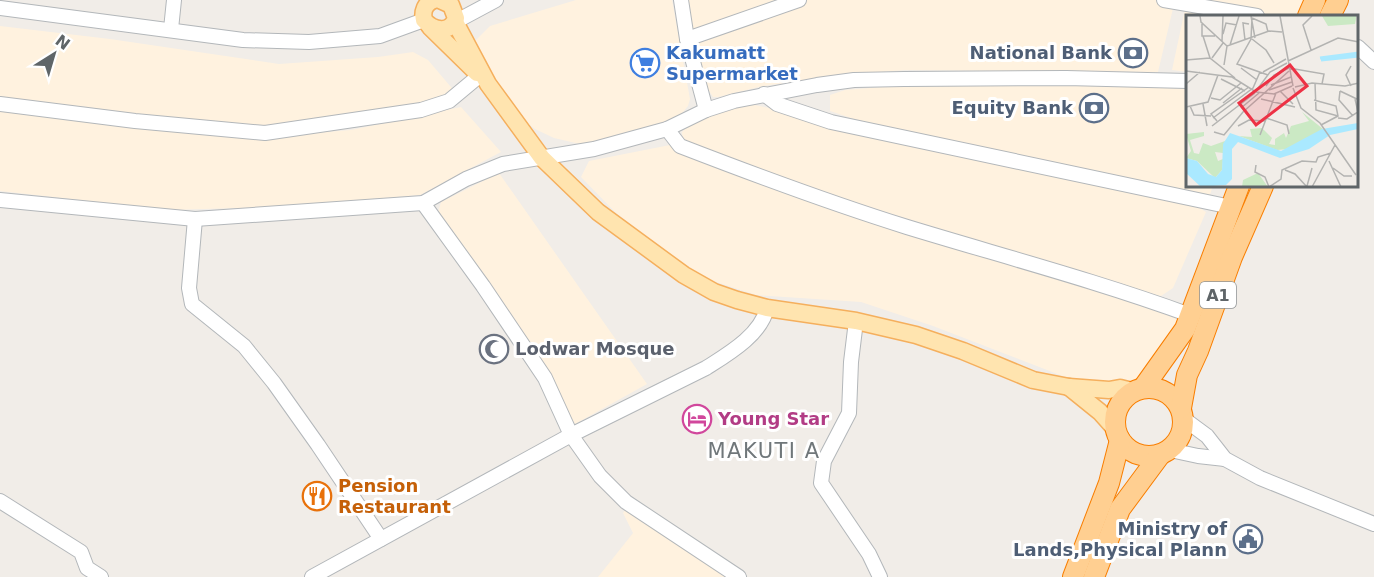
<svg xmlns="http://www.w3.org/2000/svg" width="1374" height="577" viewBox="0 0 1374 577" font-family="'DejaVu Sans',sans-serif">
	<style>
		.commercial { fill: #fff2df }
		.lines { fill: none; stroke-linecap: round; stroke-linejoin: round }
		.minor-casing { stroke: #b3b7ba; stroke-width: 16 }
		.major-casing { stroke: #f5af5d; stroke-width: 19 }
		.highway-casing { stroke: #f97e00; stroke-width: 22 }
		.minor { stroke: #fff; stroke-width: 14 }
		.major { stroke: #ffe4af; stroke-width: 16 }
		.highway { stroke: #ffcf91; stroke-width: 20 }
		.labels { text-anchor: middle; stroke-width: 6; stroke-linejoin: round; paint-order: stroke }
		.shield { fill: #fff; stroke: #8f9395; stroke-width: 1.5 }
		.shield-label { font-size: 16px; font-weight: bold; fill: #5f6568 }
		.shop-label { font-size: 18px; font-weight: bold; fill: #366cbe; stroke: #fff; text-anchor: start }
		.service-label { font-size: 18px; font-weight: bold; fill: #4e5e75; stroke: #fff; text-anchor: end }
		.worship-label { font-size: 18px; font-weight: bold; fill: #5b616d; stroke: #fff; text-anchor: start }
		.hotel-label { font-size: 18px; font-weight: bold; fill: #b23c85; stroke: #fff; text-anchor: start }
		.food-label { font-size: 18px; font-weight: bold; fill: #c56008; stroke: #fff; text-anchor: start }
		.quarter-label { font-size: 21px; letter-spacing: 1.5px; fill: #70777a; stroke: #fff }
		.inset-river { fill: none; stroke: #aae9ff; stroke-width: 3 }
		.inset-road { fill: none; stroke: #b3b3b1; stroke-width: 1.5 }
		.view { fill: #ed3245; fill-opacity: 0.15; stroke: #ed3245; stroke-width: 3 }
		.inset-edge { fill: none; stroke: #5f6568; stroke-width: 3 }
	</style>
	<rect width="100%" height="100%" fill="#f1ede8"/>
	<g class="commercial">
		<path d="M576 0H672L690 99 688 106 678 118 638 134 589 144H580L554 138 535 129 526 122 475 58 473 47 475 41 490 26Z"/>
		<path d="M686 0H1175L1158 72 906 70 838 75 763 86 718 97H713L706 86 690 30Z"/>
		<path d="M1187 0H1309L1301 16H1188V72L1172 70Z"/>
		<path d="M0 26 110 39 279 64 378 57 413 52 428 60 456 93 430 103 263 127 188 122 88 107 0 99Z"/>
		<path d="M1026 83 1188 89V186H1213L1209 197 902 135 830 111V95L845 90 907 85Z"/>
		<path d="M755 105 1190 202 1206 212 1173 288 1161 296 1108 282 765 174 683 142 682 132 687 127 722 108Z"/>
		<path d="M461 107 501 152 420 195 278 207 169 210 0 191V108L265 137 351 130Z"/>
		<path d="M670 145 781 191 1138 301 1183 320 1153 395 1143 401 1117 397 933 326 861 302 756 295 707 279 675 259 616 213 581 177 589 161Z"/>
		<path d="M499 173 647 384 575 424 500 300 437 216 441 202Z"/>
		<path d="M628 506 728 577H598L633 533 623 513Z"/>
	</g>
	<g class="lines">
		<g class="minor-casing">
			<g id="minor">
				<path d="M681 0 687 39 706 110"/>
				<path d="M1164 0 1257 16"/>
				<path d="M0 8 243 40 309 42 380 36 424 20"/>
				<path d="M455 22 496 0"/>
				<path d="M171 29 174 0"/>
				<path d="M687 39 799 0"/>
				<path d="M1358 47 1374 62"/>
				<path d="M764 94 777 104 831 122 1231 207"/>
				<path d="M0 104 135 121 265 133 421 110 449 101 479 76"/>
				<path d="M667 129 680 146C755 175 830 203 907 227 1002 256 1097 281 1190 315"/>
				<path d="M0 200 195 219 423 203 466 179 503 164 594 149 667 129 706 110 734 101 817 85 854 80 904 79 1066 78 1188 81"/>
				<path d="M423 203 483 286 545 378 571 435 600 476 626 502 739 577"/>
				<path d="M195 219 189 288 192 304 244 346 274 383 318 445 381 539"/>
				<path d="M856 321 851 362 849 413 824 461 821 483 869 554 880 577"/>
				<path d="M1184 419 1207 436 1225 459 1260 478 1374 524"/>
				<path d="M1170 450 1198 456 1225 459"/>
				<path d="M0 501 81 552 87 568 101 577"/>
				<path d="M312 577 571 435 706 368C728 354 761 335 767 308"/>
			</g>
		</g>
		<g class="major-casing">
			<g id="major">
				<path d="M434 0C425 3 422 12 424 20 433 31 451 34 456 18L451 5 440 0"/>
				<path d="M455 22 488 84 542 158 598 212 684 275 714 292 737 300 767 308 856 321 916 335 963 351 1033 380 1069 387 1109 390 1120 388 1132 391"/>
				<path d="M430 27 477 73"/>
				<path d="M1069 387 1100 412 1116 430"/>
			</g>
		</g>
		<g class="highway-casing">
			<g id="highway">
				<path d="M1308 16 1315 0"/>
				<path d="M1330 16 1338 0"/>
				<circle cx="1149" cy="422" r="34"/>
				<path d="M1143 388 1185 329 1239 186"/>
				<path d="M1181 408 1187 375 1198 351 1232 257 1263 186"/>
				<path d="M1073 577 1109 483 1120 440"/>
				<path d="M1094 577 1120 509 1160 455"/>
			</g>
		</g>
		<use href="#minor" class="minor"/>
		<use href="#major" class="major"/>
		<use href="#highway" class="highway"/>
	</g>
	<defs>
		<g id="bank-ring" transform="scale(1.5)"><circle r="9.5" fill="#fff" stroke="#5c6f8a" stroke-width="1.5"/><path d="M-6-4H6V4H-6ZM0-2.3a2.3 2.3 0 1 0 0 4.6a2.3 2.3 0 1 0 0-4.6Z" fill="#5c6f8a"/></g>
		<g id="supermarket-ring" transform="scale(1.5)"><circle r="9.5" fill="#fff" stroke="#3f7fe0" stroke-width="1.5"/><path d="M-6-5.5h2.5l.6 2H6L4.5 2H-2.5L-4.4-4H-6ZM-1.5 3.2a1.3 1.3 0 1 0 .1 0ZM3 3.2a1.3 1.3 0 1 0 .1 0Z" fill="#3f7fe0"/></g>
		<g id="mosque-ring" transform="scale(1.5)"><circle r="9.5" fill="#fff" stroke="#6b7280" stroke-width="1.5"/><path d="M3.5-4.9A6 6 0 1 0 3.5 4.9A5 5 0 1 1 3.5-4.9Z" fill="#6b7280"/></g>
		<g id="hotel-ring" transform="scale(1.5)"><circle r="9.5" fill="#fff" stroke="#d1479c" stroke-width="1.5"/><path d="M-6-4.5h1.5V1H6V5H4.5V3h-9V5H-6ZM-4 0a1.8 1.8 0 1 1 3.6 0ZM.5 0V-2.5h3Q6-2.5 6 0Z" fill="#d1479c"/></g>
		<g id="restaurant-ring" transform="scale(1.5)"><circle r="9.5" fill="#fff" stroke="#e8710a" stroke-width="1.5"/><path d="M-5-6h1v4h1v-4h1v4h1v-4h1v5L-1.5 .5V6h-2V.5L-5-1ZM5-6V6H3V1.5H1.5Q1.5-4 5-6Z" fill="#e8710a"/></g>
		<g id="civic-ring" transform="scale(1.5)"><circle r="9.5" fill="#fff" stroke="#5c6f8a" stroke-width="1.5"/><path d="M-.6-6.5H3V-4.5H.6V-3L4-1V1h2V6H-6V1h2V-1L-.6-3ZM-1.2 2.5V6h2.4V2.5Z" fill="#5c6f8a"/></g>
	</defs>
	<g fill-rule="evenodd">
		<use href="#bank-ring" x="1133" y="53"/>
		<use href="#supermarket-ring" x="645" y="63"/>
		<use href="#bank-ring" x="1094" y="108"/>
		<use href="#mosque-ring" x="494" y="349"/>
		<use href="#hotel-ring" x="697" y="419"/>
		<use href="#restaurant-ring" x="317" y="496"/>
		<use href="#civic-ring" x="1248" y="539"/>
	</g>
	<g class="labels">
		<rect class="shield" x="1200" y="282" width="36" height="26" rx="4.5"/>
		<g class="shield-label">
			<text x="1218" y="301">A1</text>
		</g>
		<g class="shop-label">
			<text x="666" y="59">Kakumatt<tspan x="666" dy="21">Supermarket</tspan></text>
		</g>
		<g class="service-label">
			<text x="1112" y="59">National Bank</text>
			<text x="1073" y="114">Equity Bank</text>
			<text x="1227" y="535">Ministry of<tspan x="1227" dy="21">Lands,Physical Plann</tspan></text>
		</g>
		<g class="worship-label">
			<text x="515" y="355">Lodwar Mosque</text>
		</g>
		<g class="hotel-label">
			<text x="718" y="425">Young Star</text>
		</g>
		<g class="food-label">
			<text x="338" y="492">Pension<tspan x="338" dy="21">Restaurant</tspan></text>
		</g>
		<g class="quarter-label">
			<text x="764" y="458">MAKUTI A</text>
		</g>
	</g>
	<g transform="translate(1186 15)">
		<rect width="172" height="172" fill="#f1ede8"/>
		<path d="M136 1H170V4L169 9 142 11ZM116 97 137 114 102 134 91 135 53 121 66 122 64 114 76 113 86 123 83 129 89 130V124L98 118 100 123 105 111 123 106ZM18 117V121L4 125 8 138 13 139 17 128 25 131 39 126 37 138 29 137 32 146 37 144 36 155 29 163 11 146 0 143 5 136 0 119ZM72 158 82 172H56L57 165Z" fill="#cbe9c4"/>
		<path d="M172 108V114L144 120 123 134 94 143 52 127 46 134V164L40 170 15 172 0 158V143L11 146 22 159 30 162 36 155 37 129 44 118 95 136 136 114Z" fill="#aae9ff"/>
		<path class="inset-river" d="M134 43 173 38M135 45 173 41"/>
		<path class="inset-road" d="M14 1 15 7 41 31 38 50M65 1 69 23M94 1 107 71M66 3 65 24 51 49 82 60M66 3 80 9 82 17M16 9V21H29M37 19 40 8 51 10M17 21 24 43 49 63M66 24 80 35 88 48M59 25 57 8 63 9M36 26 37 1M44 30 53 1M41 31 83 16 96 17M125 35 117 10 126 1M26 43 37 28M0 45 24 43M102 46 152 23 173 27M55 53 71 65M103 53 138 59 136 69M0 56 46 62 70 77M77 57 100 44M35 64 59 76M129 68 130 95 152 101M0 69 14 57M85 70 105 62M80 71 88 60 103 53M165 71 160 60 165 51M109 72 126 68 159 71 173 68M107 73 115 93 134 108 170 160M83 75 106 67M70 76 84 57 101 48M94 76 107 89M154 76 153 85 167 101M154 76 173 85M70 77 88 79 106 71M25 83 34 85 55 68M75 84 109 92M128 85 150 91 152 101 135 110M37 88 56 73M17 89 21 111M4 91 8 100 25 101M0 92 22 87 32 60M55 93 73 78M27 103 67 73 74 57M80 103 101 110 103 119M152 103 161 104 172 97 169 84M31 106 25 99 63 72M26 111 69 78M52 111 63 105 79 106M28 117 38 120 57 97 103 56M74 120 90 78M143 146 155 172M70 150 69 157 79 162 83 172M147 153 158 161H166M99 155 109 159 121 172M121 171 126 153M83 172 95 164 96 155 116 146 130 147 132 142 145 138M126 172 149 130"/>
		<path class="view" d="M104 50 121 71 70 110 53 88Z"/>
		<rect width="172" height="172" class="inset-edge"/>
	</g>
	<g transform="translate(54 54) rotate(37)" stroke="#ffffff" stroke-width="4.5" paint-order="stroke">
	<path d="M0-4.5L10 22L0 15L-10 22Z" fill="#5f6568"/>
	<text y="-9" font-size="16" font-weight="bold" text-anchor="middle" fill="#5f6568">N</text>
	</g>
</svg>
